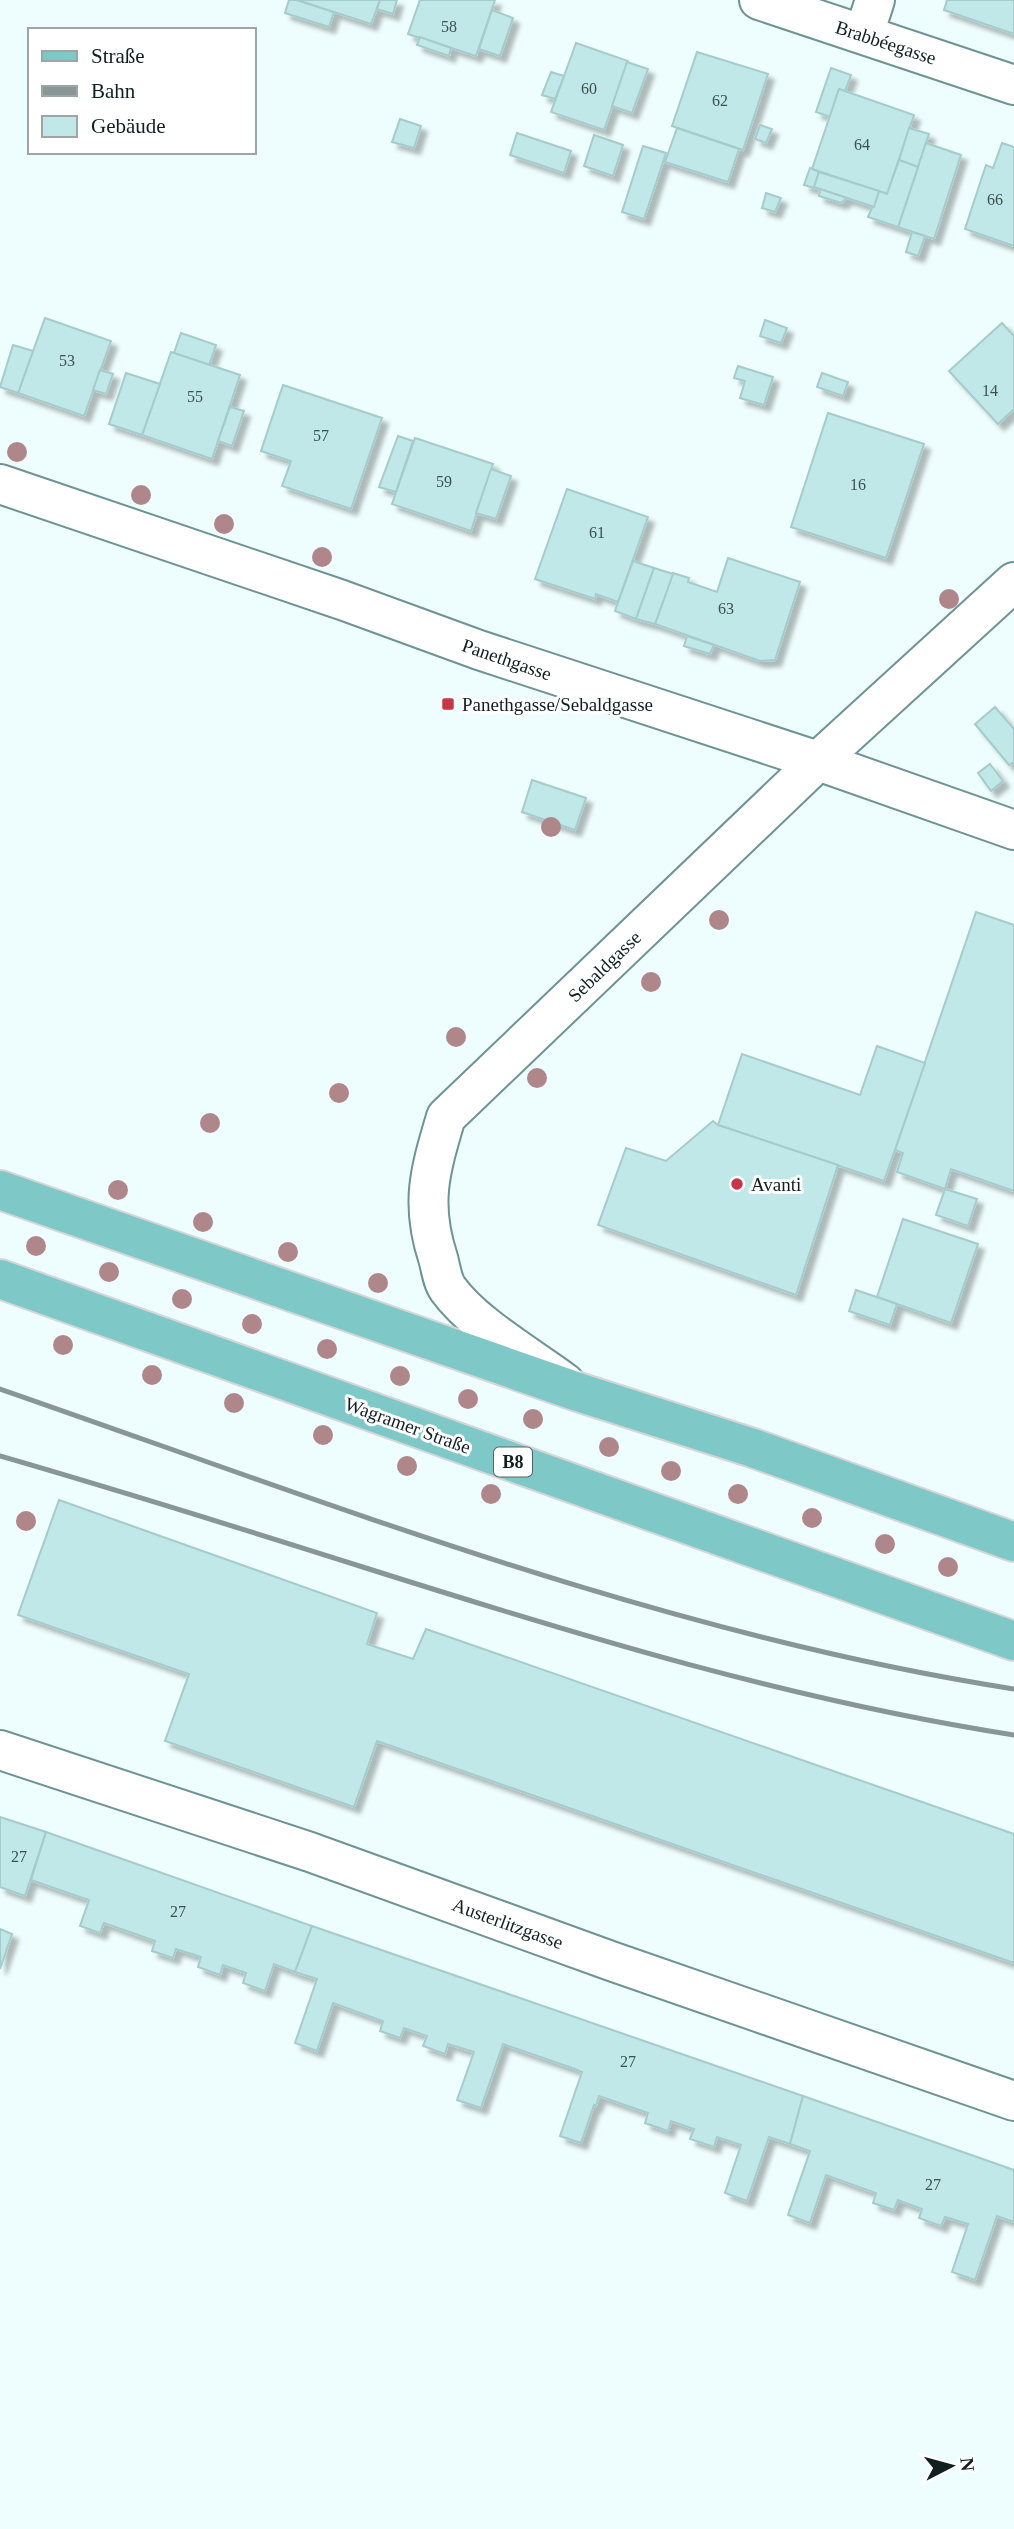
<svg xmlns="http://www.w3.org/2000/svg" width="1014" height="2529" viewBox="0 0 1014 2529" font-family="'Times New Roman',serif">
	<style>
		.building { fill: #c1e8e8; stroke: #a5cbcb; stroke-width: 2; filter: url(#shadow) }
		.lines { fill: none; stroke-linecap: round; stroke-linejoin: round }
		.minor-casing { stroke: #6f9393; stroke-width: 42 }
		.major-casing { stroke: #d4d7d7; stroke-width: 42 }
		.minor { stroke: #fff; stroke-width: 38 }
		.major { stroke: #7fc8c8; stroke-width: 38 }
		.rail { stroke: #879696; stroke-width: 5 }
		.tree { fill: #af878b }
		.poi-dot { fill: #c63646; stroke: #fff; stroke-width: 2.5 }
		.labels { text-anchor: middle; stroke-width: 6; stroke-linejoin: round; paint-order: stroke }
		.number-label { font-size: 16px; fill: #3c5151 }
		.shield { fill: #fff; stroke: #586262; stroke-width: 2 }
		.shield-label { font-size: 18px; font-weight: bold; fill: #101f1f }
		.street-label { font-size: 19px; fill: #101f1f; stroke: #fff }
		.poi-label { font-size: 19px; fill: #101f1f; stroke: #fff; text-anchor: start }
	</style>
	<defs>
		<filter id="shadow"><feDropShadow dx="6" dy="6" stdDeviation="2" flood-color="#0004"/></filter>
	</defs>
	<rect width="100%" height="100%" fill="#eefdfd"/>
	<g class="building">
		<path d="M289 0H297L334 12 329 27 285 13Z"/>
		<path d="M297 0H380L371 24Z"/>
		<path d="M380 0H397L393 14 377 9Z"/>
		<path d="M420 0H495L476 56 408 34Z"/>
		<path d="M947 0H1014V34L944 10Z"/>
		<path d="M492 10 513 18 500 56 479 49Z"/>
		<path d="M420 37 451 48 449 56 417 45Z"/>
		<path d="M576 43 628 61 604 130 551 112Z"/>
		<path d="M697 52 768 74 743 150 672 126Z"/>
		<path d="M627 62 648 69 632 113 612 106Z"/>
		<path d="M831 68 851 75 845 91 839 89 830 117 816 112Z"/>
		<path d="M551 72 564 76 555 99 542 95Z"/>
		<path d="M839 89 914 115 887 194 812 169Z"/>
		<path d="M400 119 421 126 414 148 392 142Z"/>
		<path d="M760 125 772 129 766 143 755 139Z"/>
		<path d="M677 128 739 149 728 182 665 162Z"/>
		<path d="M909 128 929 134 918 167 899 160Z"/>
		<path d="M517 133 571 151 564 173 510 155Z"/>
		<path d="M594 135 623 145 613 176 584 166Z"/>
		<path d="M926 143 961 155 934 239 898 227Z"/>
		<path d="M1002 143 1014 147V246L965 229 986 165 993 168Z"/>
		<path d="M643 146 666 153 644 219 622 212Z"/>
		<path d="M899 160 918 167 898 227 868 217 879 191 887 194Z"/>
		<path d="M810 168 819 172 814 188 804 185Z"/>
		<path d="M819 172 879 191 874 207 814 187Z"/>
		<path d="M820 189 847 198 841 203 819 196Z"/>
		<path d="M766 193 781 198 775 212 762 208Z"/>
		<path d="M912 232 925 236 918 256 906 252Z"/>
		<path d="M45 318 111 341 84 416 18 393Z"/>
		<path d="M765 320 787 328 781 343 760 336Z"/>
		<path d="M1002 323 1014 336V409L998 424 949 371Z"/>
		<path d="M181 333 216 345 209 365 174 353Z"/>
		<path d="M13 345 33 351 18 393 0 387Z"/>
		<path d="M171 352 240 375 212 459 142 435Z"/>
		<path d="M738 366 773 377 764 405 740 398 745 381 734 378Z"/>
		<path d="M100 370 113 374 106 394 93 390Z"/>
		<path d="M126 373 160 384 142 435 109 424Z"/>
		<path d="M822 373 848 382 843 396 817 387Z"/>
		<path d="M283 385 382 418 351 509 282 486 291 461 261 451Z"/>
		<path d="M230 407 244 411 232 446 218 441Z"/>
		<path d="M828 413 924 444 886 558 791 527Z"/>
		<path d="M398 436 413 441 396 492 379 487Z"/>
		<path d="M415 438 493 464 471 531 392 504Z"/>
		<path d="M491 469 511 476 496 519 476 513Z"/>
		<path d="M567 489 648 517 618 602 596 594 595 599 535 579Z"/>
		<path d="M728 558 800 582 775 660 760 661 655 624 673 573 689 578 688 582 717 592Z"/>
		<path d="M633 561 654 568 636 619 615 611Z"/>
		<path d="M654 568 673 574 655 624 636 619Z"/>
		<path d="M687 636 714 645 710 654 684 646Z"/>
		<path d="M995 707 1014 729V762L1009 765 975 724Z"/>
		<path d="M990 764 1003 781 991 791 978 773Z"/>
		<path d="M532 780 586 798 575 830 522 812Z"/>
		<path d="M976 912 1014 925V1191L951 1169 945 1189 897 1172 903 1153 895 1150Z"/>
		<path d="M877 1046 925 1063 884 1181 718 1125 742 1054 860 1095Z"/>
		<path d="M713 1121 718 1125 838 1165 796 1295 598 1225 626 1148 666 1161Z"/>
		<path d="M945 1189 977 1199 968 1226 936 1215Z"/>
		<path d="M903 1219 978 1244 951 1323 877 1297Z"/>
		<path d="M856 1290 897 1304 890 1325 849 1311Z"/>
		<path d="M59 1500 377 1613 367 1644 413 1659 426 1629 1014 1834V1963L377 1741 354 1807 165 1741 189 1674 18 1615Z"/>
		<path d="M0 1817 46 1832 25 1896 0 1887Z"/>
		<path d="M46 1832 312 1926 295 1972 274 1964 265 1991 243 1983 246 1973 223 1965 220 1975 198 1967 201 1957 176 1949 173 1958 152 1951 155 1941 104 1923 100 1933 80 1926 89 1900 31 1880Z"/>
		<path d="M312 1926 803 2096 790 2144 769 2137 747 2201 725 2193 741 2145 717 2137 714 2147 690 2139 694 2129 671 2121 668 2131 645 2123 648 2113 599 2096 596 2106 594 2105 581 2143 560 2136 582 2072 575 2069 503 2044 481 2108 457 2100 474 2052 448 2044 445 2054 423 2046 427 2036 404 2028 400 2038 380 2031 383 2021 333 2003 317 2051 295 2043 317 1979 295 1972Z"/>
		<path d="M0 1929 12 1934 0 1969Z"/>
		<path d="M803 2096 1014 2170V2222L997 2216 975 2280 952 2272 968 2224 945 2217 941 2226 919 2218 922 2209 898 2200 894 2210 873 2203 876 2193 826 2175 810 2223 788 2215 810 2151 790 2144Z"/>
	</g>
	<g class="lines">
		<g class="minor-casing">
			<g id="minor">
				<path d="M759 0 1014 85"/>
				<path d="M864 34 875 0"/>
				<path d="M0 484 342 600 479 650 818 761 1014 830"/>
				<path d="M565 1383C529 1356 474 1325 448 1289 442 1281 441 1268 438 1258 420 1203 430 1171 446 1117L818 761 1014 582"/>
				<path d="M0 1750 310 1852 611 1961 1014 2101"/>
			</g>
		</g>
		<g class="major-casing">
			<g id="major">
				<path d="M0 1190 578 1392 753 1448 1014 1542"/>
				<path d="M0 1279 1014 1641"/>
			</g>
		</g>
		<use href="#minor" class="minor"/>
		<use href="#major" class="major"/>
		<g class="rail">
			<path d="M0 1389C332 1504 665 1635 1014 1689"/>
			<path d="M0 1456C124 1492 246 1530 369 1569 581 1636 794 1701 1014 1735"/>
		</g>
	</g>
	<g class="tree">
		<circle cx="17" cy="452" r="10"/>
		<circle cx="141" cy="495" r="10"/>
		<circle cx="224" cy="524" r="10"/>
		<circle cx="322" cy="557" r="10"/>
		<circle cx="949" cy="599" r="10"/>
		<circle cx="551" cy="827" r="10"/>
		<circle cx="719" cy="920" r="10"/>
		<circle cx="651" cy="982" r="10"/>
		<circle cx="456" cy="1037" r="10"/>
		<circle cx="537" cy="1078" r="10"/>
		<circle cx="339" cy="1093" r="10"/>
		<circle cx="210" cy="1123" r="10"/>
		<circle cx="118" cy="1190" r="10"/>
		<circle cx="203" cy="1222" r="10"/>
		<circle cx="36" cy="1246" r="10"/>
		<circle cx="288" cy="1252" r="10"/>
		<circle cx="109" cy="1272" r="10"/>
		<circle cx="378" cy="1283" r="10"/>
		<circle cx="182" cy="1299" r="10"/>
		<circle cx="252" cy="1324" r="10"/>
		<circle cx="63" cy="1345" r="10"/>
		<circle cx="327" cy="1349" r="10"/>
		<circle cx="152" cy="1375" r="10"/>
		<circle cx="400" cy="1376" r="10"/>
		<circle cx="468" cy="1399" r="10"/>
		<circle cx="234" cy="1403" r="10"/>
		<circle cx="533" cy="1419" r="10"/>
		<circle cx="323" cy="1435" r="10"/>
		<circle cx="609" cy="1447" r="10"/>
		<circle cx="407" cy="1466" r="10"/>
		<circle cx="671" cy="1471" r="10"/>
		<circle cx="491" cy="1494" r="10"/>
		<circle cx="738" cy="1494" r="10"/>
		<circle cx="812" cy="1518" r="10"/>
		<circle cx="26" cy="1521" r="10"/>
		<circle cx="885" cy="1544" r="10"/>
		<circle cx="948" cy="1567" r="10"/>
	</g>
	<g class="poi-dot">
		<rect x="441" y="697" width="14" height="14" rx="3.5"/>
		<circle cx="737" cy="1184" r="7"/>
	</g>
	<g class="labels">
		<g class="number-label">
			<text x="449" y="32">58</text>
			<text x="589" y="94">60</text>
			<text x="720" y="106">62</text>
			<text x="862" y="150">64</text>
			<text x="995" y="205">66</text>
			<text x="67" y="366">53</text>
			<text x="990" y="396">14</text>
			<text x="195" y="402">55</text>
			<text x="321" y="441">57</text>
			<text x="444" y="487">59</text>
			<text x="858" y="490">16</text>
			<text x="597" y="538">61</text>
			<text x="726" y="614">63</text>
			<text x="19" y="1862">27</text>
			<text x="178" y="1917">27</text>
			<text x="628" y="2067">27</text>
			<text x="933" y="2190">27</text>
		</g>
		<rect class="shield" x="494" y="1447.5" width="38" height="29" rx="5"/>
		<g class="shield-label">
			<text x="513" y="1468">B8</text>
		</g>
		<g class="street-label">
			<text transform="translate(886 42) rotate(18)" y="7">Brabbéegasse</text>
			<text transform="translate(507 659) rotate(19)" y="7">Panethgasse</text>
			<text transform="translate(604 966) rotate(-44)" y="7">Sebaldgasse</text>
			<text transform="translate(408 1425) rotate(20)" y="7">Wagramer Straße</text>
			<text transform="translate(508 1923) rotate(20)" y="7">Austerlitzgasse</text>
		</g>
		<g class="poi-label">
			<text x="462" y="711">Panethgasse/Sebaldgasse</text>
			<text x="751" y="1191">Avanti</text>
		</g>
	</g>
	<rect x="28" y="28" width="228" height="126" fill="#ffffff" stroke="#9fa5a5" stroke-width="2"/>
	<rect x="42" y="51" width="35" height="10" fill="#7fc8c8" stroke="#9fa5a5" stroke-width="2"/>
	<text x="91" y="63" font-size="21" fill="#101f1f">Straße</text>
	<rect x="42" y="86" width="35" height="10" fill="#879696" stroke="#9fa5a5" stroke-width="2"/>
	<text x="91" y="98" font-size="21" fill="#101f1f">Bahn</text>
	<rect x="42" y="116" width="35" height="21" fill="#c1e8e8" stroke="#9fa5a5" stroke-width="2"/>
	<text x="91" y="133" font-size="21" fill="#101f1f">Gebäude</text>
	<g transform="translate(951 2466) rotate(84)" stroke="#ffffff" stroke-width="5" paint-order="stroke">
	<path d="M0-5L12 26L0 18L-12 26Z" fill="#101f1f"/>
	<text y="-10" font-size="19" font-weight="bold" text-anchor="middle" fill="#101f1f">N</text>
	</g>
</svg>
